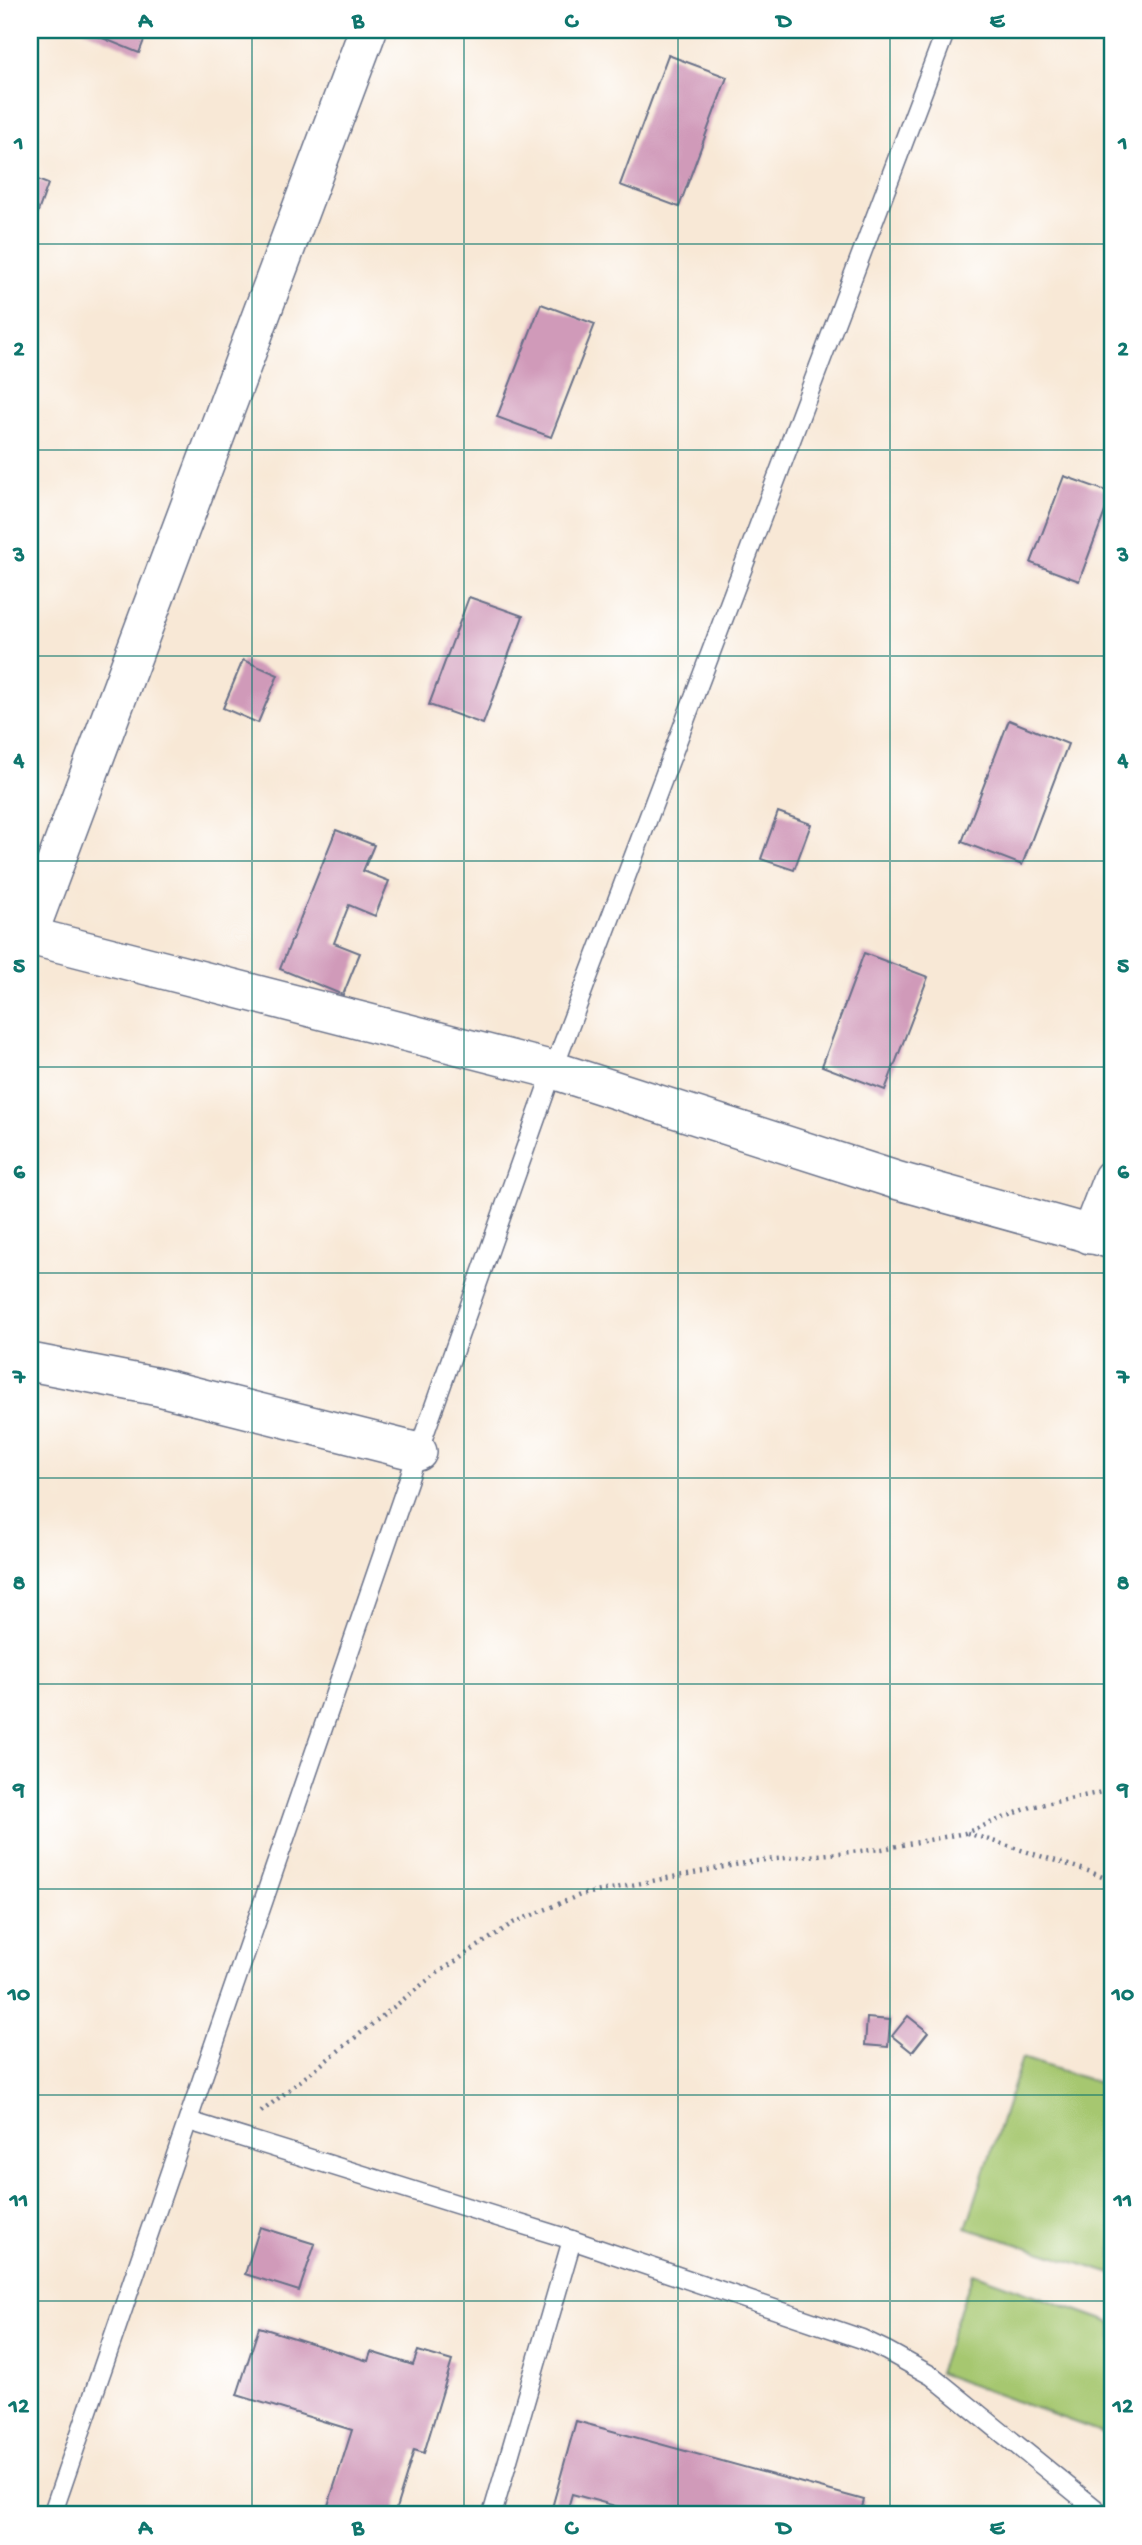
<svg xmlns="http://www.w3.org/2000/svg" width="1142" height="2545" viewBox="0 0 1142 2545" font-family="'Gochi Hand',sans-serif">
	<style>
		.green { fill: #a6c76f; stroke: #607b66; stroke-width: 2 }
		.building { fill: #d09ab9 }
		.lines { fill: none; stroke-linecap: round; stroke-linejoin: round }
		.lane-casing { stroke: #687088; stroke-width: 21 }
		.street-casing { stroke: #687088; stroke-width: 40 }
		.path { stroke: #687088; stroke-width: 4.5; stroke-dasharray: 2 5; stroke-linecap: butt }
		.lane { stroke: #fff; stroke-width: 18 }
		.street { stroke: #fff; stroke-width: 37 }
		.grid { fill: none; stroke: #0f766e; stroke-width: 2; stroke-opacity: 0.55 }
		.neatline { fill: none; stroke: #0f766e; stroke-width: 2.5 }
		.grid-label { font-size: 23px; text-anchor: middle; font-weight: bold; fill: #0f766e }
	</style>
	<rect width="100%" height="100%" fill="#fff"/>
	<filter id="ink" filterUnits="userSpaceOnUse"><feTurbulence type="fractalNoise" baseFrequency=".0143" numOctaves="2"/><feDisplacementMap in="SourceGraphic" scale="14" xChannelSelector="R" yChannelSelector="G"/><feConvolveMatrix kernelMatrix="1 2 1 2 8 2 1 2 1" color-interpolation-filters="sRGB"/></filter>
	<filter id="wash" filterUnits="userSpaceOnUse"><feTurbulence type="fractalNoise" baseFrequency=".00686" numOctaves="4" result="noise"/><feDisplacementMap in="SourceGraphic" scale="28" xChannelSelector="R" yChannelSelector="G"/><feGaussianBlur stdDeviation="1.57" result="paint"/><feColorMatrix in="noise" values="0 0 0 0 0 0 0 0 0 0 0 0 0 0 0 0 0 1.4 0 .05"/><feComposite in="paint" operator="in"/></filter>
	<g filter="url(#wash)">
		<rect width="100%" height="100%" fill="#f8e8d6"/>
		<g class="green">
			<path d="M1022 2058 1112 2087V2274L966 2228Z"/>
			<path d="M973 2273 1112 2323V2436L938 2373Z"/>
		</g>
		<g id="blocks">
			<g class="building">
				<path d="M83 30H148L139 53Z"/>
				<path d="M668 55 727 77 679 207 620 185Z"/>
				<path d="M30 177 48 184 30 234Z"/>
				<path d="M541 304 595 324 551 437 497 417Z"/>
				<path d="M1064 476 1112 493 1079 581 1031 563Z"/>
				<path d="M469 597 523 616 483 724 429 705Z"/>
				<path d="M243 660 278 675 258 723 223 708Z"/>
				<path d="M1009 720 1068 744 1022 865 962 842Z"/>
				<path d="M778 812 811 824 794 870 761 859Z"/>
				<path d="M336 830 374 845 363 871 389 881 375 916 349 905 334 943 360 953 343 995 280 969Z"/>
				<path d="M864 953 928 977 885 1090 822 1066Z"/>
				<path d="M908 2016 928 2032 912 2052 892 2036Z"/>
				<path d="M867 2018 890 2020 888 2047 865 2045Z"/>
				<path d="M260 2227 315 2244 299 2291 245 2274Z"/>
				<path d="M259 2327 368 2361 371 2352 413 2365 418 2351 452 2361 424 2453 414 2450 394 2515H325L352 2430 237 2395Z"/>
				<path d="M576 2421 864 2500 860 2515H648L572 2494 566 2515H550Z"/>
			</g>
		</g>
	</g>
	<g filter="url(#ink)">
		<use href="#blocks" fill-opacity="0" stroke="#687088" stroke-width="2"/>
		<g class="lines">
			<g class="lane-casing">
				<g id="lane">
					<path d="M189 2121 572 2240 862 2339 887 2351 932 2376 1103 2515"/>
					<path d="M52 2515 418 1452 553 1070 946 30"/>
					<path d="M492 2515 572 2240"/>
				</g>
			</g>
			<g class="street-casing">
				<g id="street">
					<path d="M30 931 368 30"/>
					<path d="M30 936 553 1070 899 1181 1112 1240"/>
					<path d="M1090 1235 1112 1178"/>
					<path d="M30 1362 159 1387 418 1452"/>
				</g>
			</g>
			<g class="path">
				<path d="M967 1833 1088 1871 1112 1881"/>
				<path d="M261 2112 433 1976 513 1923 580 1895 755 1861 882 1849 965 1833 1031 1807 1112 1790"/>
			</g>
			<use href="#lane" class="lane"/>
			<use href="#street" class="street"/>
		</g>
	</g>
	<path class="grid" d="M252 30V2515M464 30V2515M678 30V2515M890 30V2515M30 244H1112M30 450H1112M30 656H1112M30 861H1112M30 1067H1112M30 1273H1112M30 1478H1112M30 1684H1112M30 1889H1112M30 2095H1112M30 2301H1112"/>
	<rect width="1142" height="2545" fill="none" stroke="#fff" stroke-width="77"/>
	<rect x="38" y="38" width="1066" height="2468" class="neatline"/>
	<g class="grid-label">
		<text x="145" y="27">A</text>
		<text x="358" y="27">B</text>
		<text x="571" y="27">C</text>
		<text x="784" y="27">D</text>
		<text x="997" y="27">E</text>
		<text x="19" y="149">1</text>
		<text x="1123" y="149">1</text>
		<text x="19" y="355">2</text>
		<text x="1123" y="355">2</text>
		<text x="19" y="561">3</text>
		<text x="1123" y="561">3</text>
		<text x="19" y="766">4</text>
		<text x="1123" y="766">4</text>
		<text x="19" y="972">5</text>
		<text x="1123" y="972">5</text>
		<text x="19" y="1178">6</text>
		<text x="1123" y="1178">6</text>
		<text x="19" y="1383">7</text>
		<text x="1123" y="1383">7</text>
		<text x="19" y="1589">8</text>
		<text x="1123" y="1589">8</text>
		<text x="19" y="1795">9</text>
		<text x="1123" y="1795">9</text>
		<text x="19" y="2000">10</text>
		<text x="1123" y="2000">10</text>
		<text x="19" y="2206">11</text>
		<text x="1123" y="2206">11</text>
		<text x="19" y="2412">12</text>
		<text x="1123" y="2412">12</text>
		<text x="145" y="2534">A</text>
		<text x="358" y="2534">B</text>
		<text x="571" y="2534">C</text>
		<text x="784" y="2534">D</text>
		<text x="997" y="2534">E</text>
	</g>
</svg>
